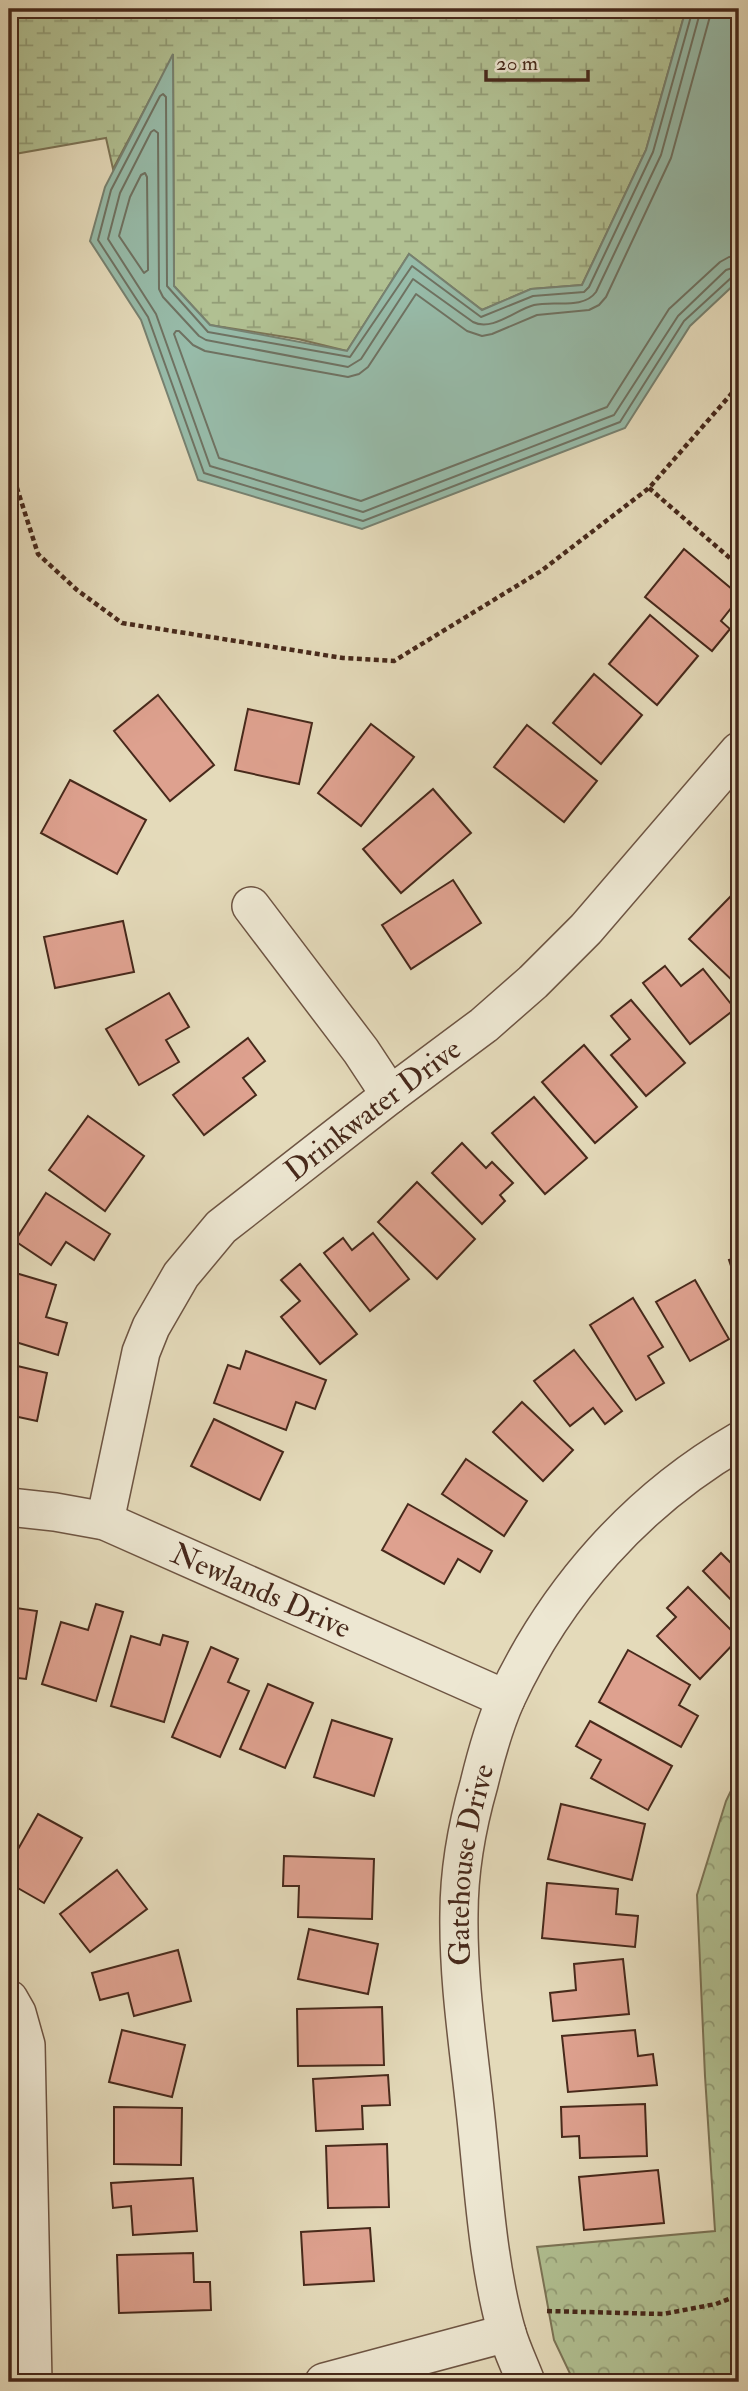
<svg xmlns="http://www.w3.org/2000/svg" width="748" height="2391" viewBox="0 0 748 2391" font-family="'IM FELL Double Pica',serif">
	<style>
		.wetland { fill: url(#wetland-marsh); stroke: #7c7456; stroke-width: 2 }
		.park { fill: url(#park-crowns); stroke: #7c7456; stroke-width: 2 }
		.water { fill: #97bba9; stroke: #778170; stroke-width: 2 }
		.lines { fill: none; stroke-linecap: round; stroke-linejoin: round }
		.shore { stroke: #6f7262; stroke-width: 2 }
		.building { fill: #dea18f; stroke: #47291b; stroke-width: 2 }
		.minor-casing { stroke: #6e5543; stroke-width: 40 }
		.path { stroke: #47291b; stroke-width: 4.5; stroke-dasharray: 5 3.5; stroke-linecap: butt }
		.minor { stroke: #ede7d2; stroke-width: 37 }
		.labels { text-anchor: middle; stroke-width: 7; stroke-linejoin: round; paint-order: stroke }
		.street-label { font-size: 30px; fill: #47291b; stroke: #ede7d2 }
	</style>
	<defs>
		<pattern id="wetland-marsh" width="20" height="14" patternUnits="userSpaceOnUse" patternTransform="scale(1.75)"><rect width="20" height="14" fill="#b1c092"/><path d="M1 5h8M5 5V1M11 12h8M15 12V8" fill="none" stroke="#929c76"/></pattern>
		<pattern id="park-crowns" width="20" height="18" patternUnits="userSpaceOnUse" patternTransform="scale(1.75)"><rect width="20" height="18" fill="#b1c092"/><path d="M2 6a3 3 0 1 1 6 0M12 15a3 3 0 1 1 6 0" fill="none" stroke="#929c76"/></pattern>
	</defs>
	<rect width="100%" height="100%" fill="#e4daba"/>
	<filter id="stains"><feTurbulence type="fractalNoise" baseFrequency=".00286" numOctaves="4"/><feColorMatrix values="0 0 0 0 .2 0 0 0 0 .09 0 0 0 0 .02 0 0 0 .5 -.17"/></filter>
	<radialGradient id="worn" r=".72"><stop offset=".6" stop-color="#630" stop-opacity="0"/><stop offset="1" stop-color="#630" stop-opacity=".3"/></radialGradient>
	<path class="wetland" d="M9 9H686L646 150 582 285 531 289 482 310 409 254 347 351 298 339 210 325 174 286 173 56 113 169 106 138 9 155Z"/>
	<path class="park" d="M739 1774V2378L574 2382 554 2340 537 2247 715 2231 705 2076 697 1895 726 1801Z"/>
	<path class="water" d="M686 9H739V280L690 326 625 428 362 529 198 480 141 320 90 241 105 187 173 54 174 286 210 325 347 351 409 254 482 310 531 289 582 285 646 150Z"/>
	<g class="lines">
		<g class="shore">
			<path d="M693 9 653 152 589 287 584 292 533 296 481 317 412 266 350 357 208 332 167 286 166 97 163 94 160 96 111 190 98 240 148 317 204 473 363 521 620 422 684 321 732 277 739 275"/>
			<path d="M701 9 661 155 596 292C583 310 553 300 534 305 515 310 492 332 473 322L413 279 361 359 348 367 206 340 199 336 163 297 159 289 158 133 154 130 151 132 120 193 108 239 156 314 210 466 363 512 614 415 678 316 726 270 739 266"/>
			<path d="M712 9 671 158 606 297 599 305 589 310 537 315 492 334 482 336 467 331 416 294 368 367 359 374 348 377 205 351 193 345 179 331H176L174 334 219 458 361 501 607 407 669 309 720 262 729 257 739 256"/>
			<path d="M145 173 147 177 148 270 144 273 119 236 130 197 141 175Z"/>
		</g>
	</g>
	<g class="building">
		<path d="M684 549 739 595V598L721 621 730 629 712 651 645 597Z"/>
		<path d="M650 615 698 656 657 705 609 664Z"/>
		<path d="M594 674 642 715 601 764 553 723Z"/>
		<path d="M158 695 214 765 170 801 114 731Z"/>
		<path d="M248 709 312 723 299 784 235 770Z"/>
		<path d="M371 724 414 757 361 826 318 793Z"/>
		<path d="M527 725 597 781 564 822 494 767Z"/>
		<path d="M70 780 146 820 117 874 41 833Z"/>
		<path d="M433 789 471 833 401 893 363 849Z"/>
		<path d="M453 880 481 923 411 969 382 925Z"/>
		<path d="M730 897 739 906V987L689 939Z"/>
		<path d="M123 921 134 972 55 988 44 937Z"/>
		<path d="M665 966 681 986 703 969 735 1009 690 1044 643 983Z"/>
		<path d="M169 993 189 1027 166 1040 179 1062 139 1085 106 1029Z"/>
		<path d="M631 1000 685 1063 646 1096 611 1055 630 1039 611 1016Z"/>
		<path d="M248 1038 265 1061 243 1078 256 1095 204 1135 173 1095Z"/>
		<path d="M584 1045 637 1107 595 1143 542 1082Z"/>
		<path d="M534 1097 587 1158 545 1194 492 1133Z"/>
		<path d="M88 1116 144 1156 105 1211 49 1170Z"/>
		<path d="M462 1143 486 1168 492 1162 513 1183 500 1195 505 1201 482 1224 432 1173Z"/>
		<path d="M417 1182 475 1239 437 1279 378 1222Z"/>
		<path d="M46 1193 110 1234 94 1260 66 1242 51 1265 15 1241Z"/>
		<path d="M373 1233 409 1279 370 1311 324 1253 343 1238 352 1250Z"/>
		<path d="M739 1257V1290L729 1260Z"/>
		<path d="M300 1264 357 1334 320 1364 281 1317 300 1301 281 1280Z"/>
		<path d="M9 1271 56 1285 46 1317 67 1323 58 1355 9 1340Z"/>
		<path d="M695 1280 729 1339 690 1361 656 1302Z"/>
		<path d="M633 1298 663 1347 648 1356 664 1383 636 1400 590 1325Z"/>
		<path d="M574 1350 622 1411 605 1424 593 1408 570 1426 534 1381Z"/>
		<path d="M246 1351 326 1380 315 1409 296 1402 286 1430 214 1403 228 1365 240 1369Z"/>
		<path d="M9 1364 47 1373 37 1421 9 1415Z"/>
		<path d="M522 1402 573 1450 543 1481 493 1432Z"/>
		<path d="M214 1419 283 1452 260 1500 191 1466Z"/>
		<path d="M466 1459 527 1501 504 1536 442 1494Z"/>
		<path d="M408 1504 492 1551 480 1572 458 1559 444 1584 382 1550Z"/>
		<path d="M721 1553 732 1564 739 1557V1608L703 1571Z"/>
		<path d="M9 1584H13L9 1607 37 1611 26 1679 9 1677Z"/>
		<path d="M688 1587 739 1638 700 1679 657 1636 676 1617 667 1608Z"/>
		<path d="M96 1604 123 1612 96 1701 42 1684 61 1622 88 1630Z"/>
		<path d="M163 1635 188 1642 164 1722 111 1706 131 1636 160 1645Z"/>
		<path d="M211 1647 238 1659 228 1682 249 1691 220 1757 172 1737Z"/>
		<path d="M628 1650 690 1685 679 1705 698 1716 681 1747 599 1702Z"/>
		<path d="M268 1684 313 1703 285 1768 240 1749Z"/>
		<path d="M332 1720 392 1739 374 1796 314 1777Z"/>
		<path d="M590 1721 672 1766 648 1810 591 1778 601 1760 576 1746Z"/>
		<path d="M561 1804 645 1824 632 1880 548 1859Z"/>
		<path d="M38 1814 82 1838 44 1903 9 1883V1865Z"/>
		<path d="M284 1856 374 1859 372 1919 298 1917 299 1886H283Z"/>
		<path d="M117 1870 147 1909 90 1952 60 1914Z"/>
		<path d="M547 1883 618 1889 616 1914 638 1916 635 1947 542 1938Z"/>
		<path d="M309 1929 378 1944 368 1994 298 1979Z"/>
		<path d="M178 1950 191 2001 134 2016 128 1993 100 2000 92 1973Z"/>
		<path d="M623 1959 629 2014 553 2021 550 1993 576 1990 574 1964Z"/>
		<path d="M382 2007 384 2065 298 2066 297 2009Z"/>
		<path d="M122 2030 185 2045 172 2097 109 2082Z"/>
		<path d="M635 2030 638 2056 653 2054 657 2085 568 2092 562 2036Z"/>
		<path d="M388 2075 390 2105 362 2106 363 2129 316 2131 313 2079Z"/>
		<path d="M645 2104 647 2156 580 2158 579 2136 562 2137 561 2107Z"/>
		<path d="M114 2107 182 2108 181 2165 114 2164Z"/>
		<path d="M387 2144 389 2207 328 2208 326 2146Z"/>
		<path d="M658 2170 664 2223 584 2230 579 2177Z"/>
		<path d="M193 2178 197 2231 133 2235 131 2206 113 2208 111 2183Z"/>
		<path d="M370 2228 374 2281 304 2285 301 2232Z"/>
		<path d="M193 2253 194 2282H210L211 2310 119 2313 117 2255Z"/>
	</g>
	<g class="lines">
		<g class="minor-casing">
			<g id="minor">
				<path d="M251 906 361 1051 390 1095"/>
				<path id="s1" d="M9 1507 55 1512 105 1521 506 1699"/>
				<path id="s2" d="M105 1521 141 1352 151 1327 181 1275 221 1227 390 1095 484 1025 533 982 586 929 739 751"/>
				<path d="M9 1999 17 2013 26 2045 33 2382"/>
				<path d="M324 2382 507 2333"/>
				<path id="s3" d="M526 2382C520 2366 512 2350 507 2333 487 2263 483 2181 475 2109 468 2044 458 1979 459 1914 459 1870 467 1826 479 1784 486 1755 494 1726 506 1699 556 1591 637 1500 739 1441"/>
			</g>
		</g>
		<g class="path">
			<path d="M9 463 38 554 77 590 122 623 343 658 394 661 541 571 649 488 739 385"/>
			<path d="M649 488 739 566"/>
			<path d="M547 2311 663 2314 716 2304 739 2295"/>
		</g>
		<use href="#minor" class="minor"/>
	</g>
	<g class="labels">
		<g class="street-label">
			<text dy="10" stroke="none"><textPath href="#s2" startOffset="514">Drinkwater Drive</textPath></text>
			<text dy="10" stroke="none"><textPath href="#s1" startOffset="268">Newlands Drive</textPath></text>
			<text dy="10" stroke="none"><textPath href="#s3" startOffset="525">Gatehouse Drive</textPath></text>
		</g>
	</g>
	<rect width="748" height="2391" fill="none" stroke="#e4daba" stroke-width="35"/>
	<rect x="10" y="10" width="727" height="2370" fill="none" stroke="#47291b" stroke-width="3.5"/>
	<rect x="18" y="18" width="713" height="2356" fill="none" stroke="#47291b" stroke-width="2"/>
	<path d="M486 70v10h102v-10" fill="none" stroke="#47291b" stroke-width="3.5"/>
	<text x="496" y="70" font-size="21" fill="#47291b" stroke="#ede7d2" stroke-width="5" paint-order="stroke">20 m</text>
	<rect width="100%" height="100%" filter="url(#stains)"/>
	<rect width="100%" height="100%" fill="url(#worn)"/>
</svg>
